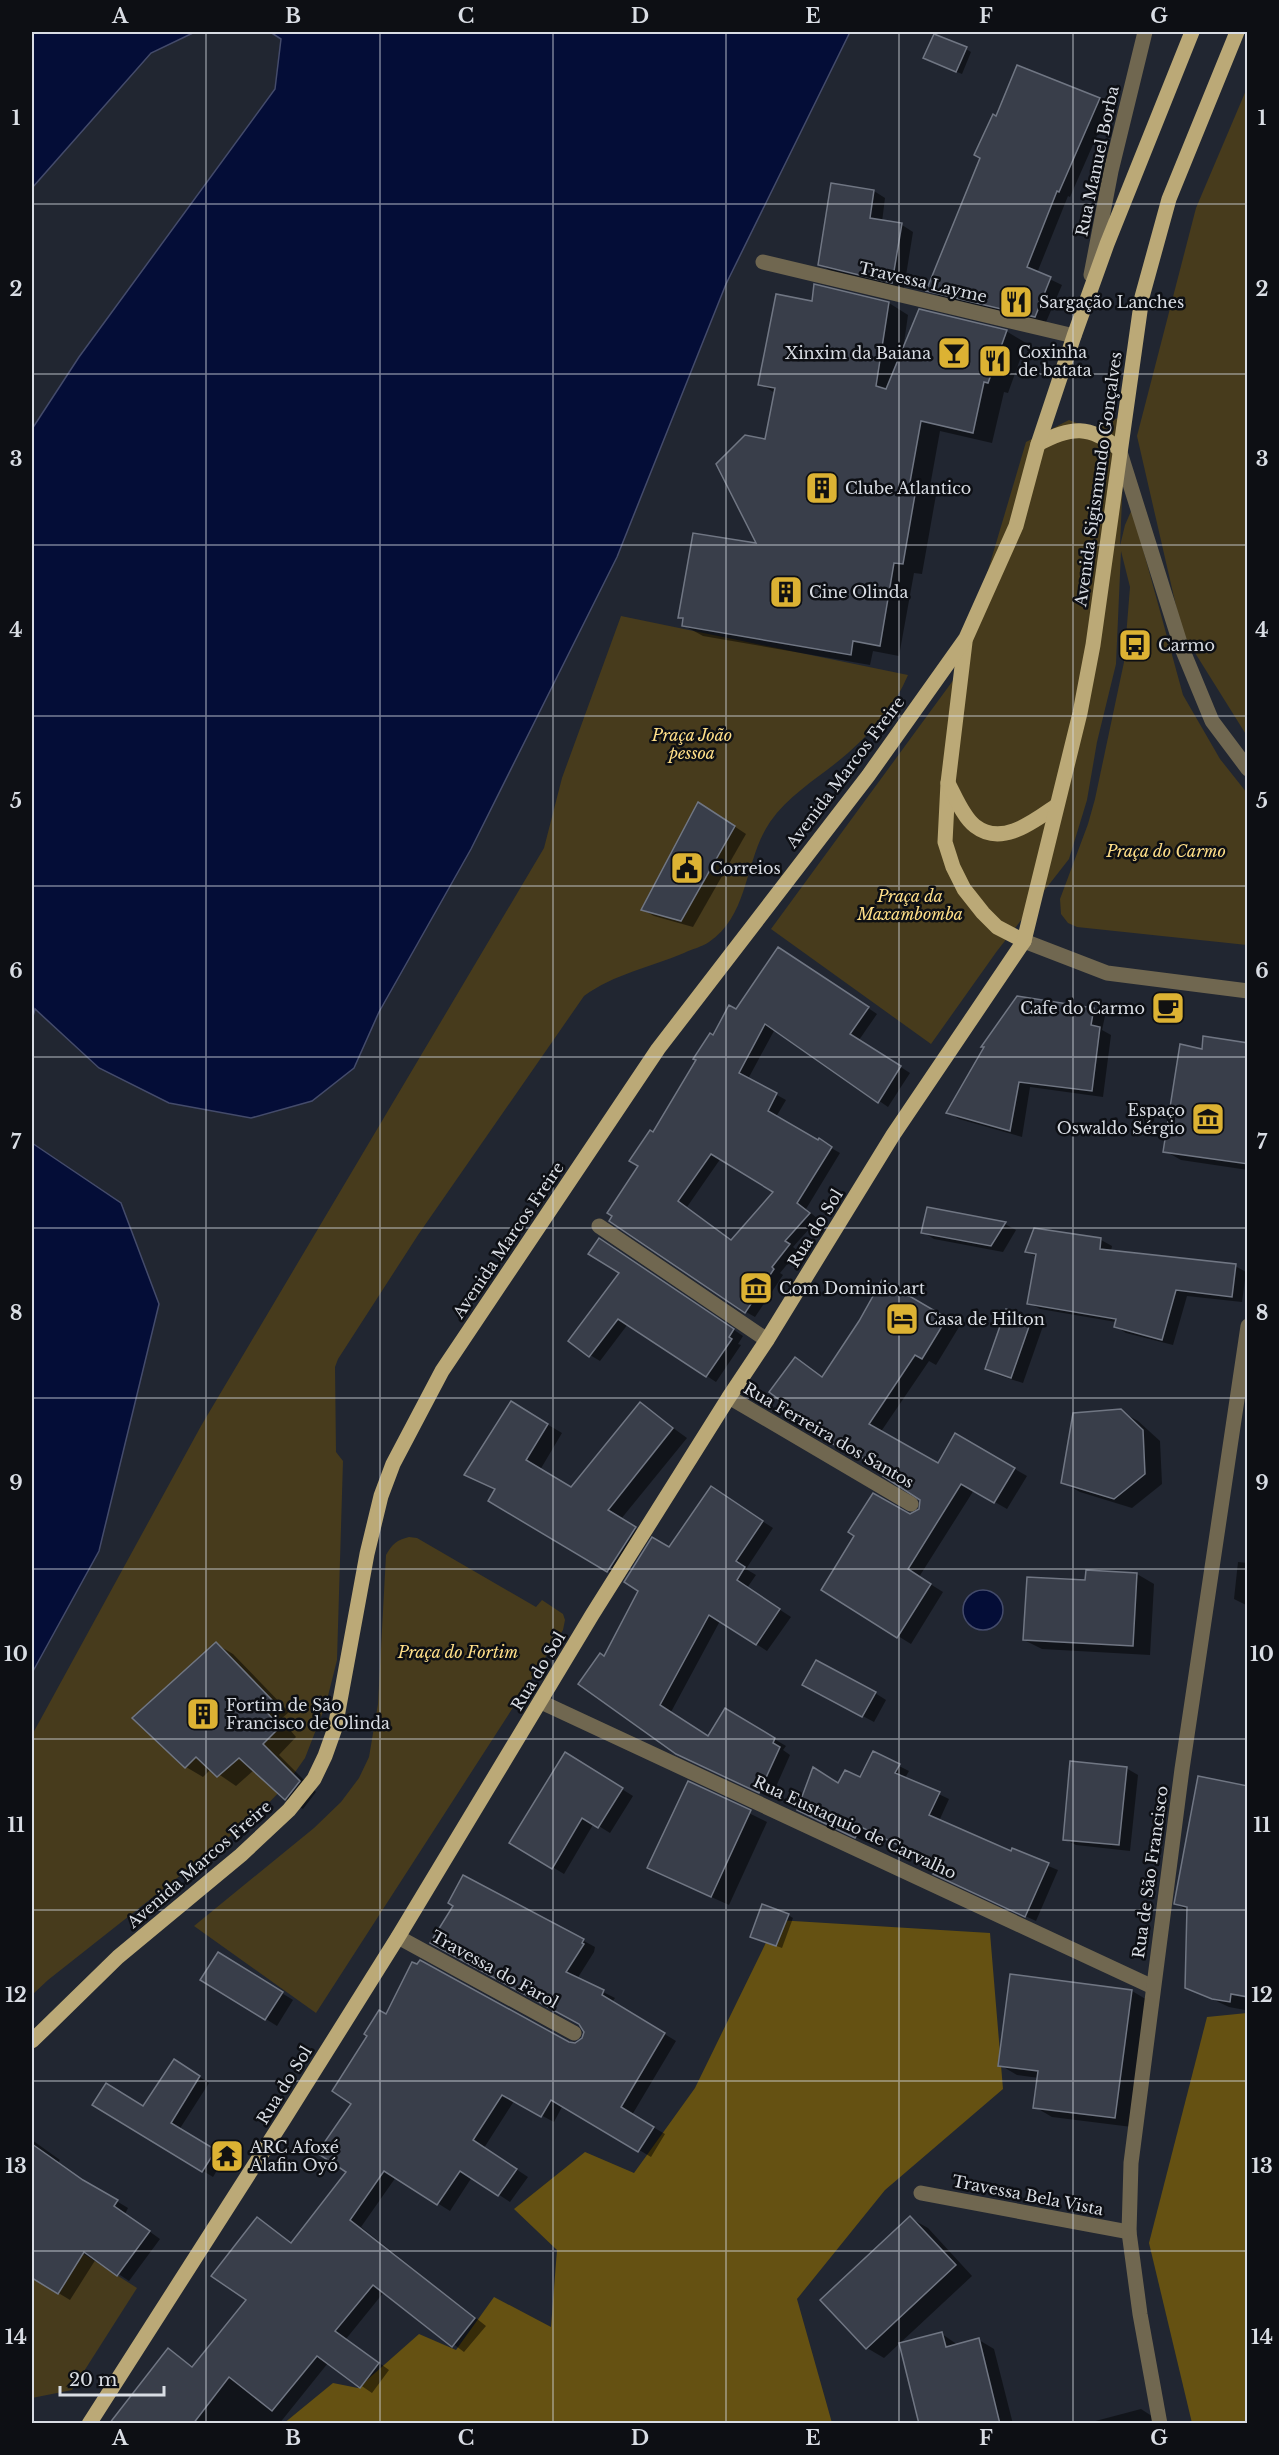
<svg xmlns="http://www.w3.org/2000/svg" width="1279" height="2455" viewBox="0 0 1279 2455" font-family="'Libre Baskerville',serif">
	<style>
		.green { fill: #473b1c }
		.forest { fill: #655112 }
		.water { fill: #040d37; stroke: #444b6b; stroke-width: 1.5 }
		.shadow { fill: #0007; fill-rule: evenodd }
		.building { fill: #393e4a; stroke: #707683; stroke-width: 1.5; fill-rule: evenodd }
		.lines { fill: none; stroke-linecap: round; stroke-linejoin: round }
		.minor { stroke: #706750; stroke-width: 15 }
		.major { stroke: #bba977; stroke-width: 15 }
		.grid { fill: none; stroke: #d9dde4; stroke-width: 1.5; stroke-opacity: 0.55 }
		.labels { text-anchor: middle; stroke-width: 5; stroke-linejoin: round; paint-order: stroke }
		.street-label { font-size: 16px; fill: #d9dde4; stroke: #0d0f14 }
		.poi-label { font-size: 16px; fill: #d9dde4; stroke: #0d0f14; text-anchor: start }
		.park-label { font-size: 16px; font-style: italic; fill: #ffdf88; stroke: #0d0f14 }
		.neatline { fill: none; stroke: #d9dde4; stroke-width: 2 }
		.grid-label { font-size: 20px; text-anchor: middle; font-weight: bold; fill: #d9dde4 }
	</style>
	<rect width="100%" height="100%" fill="#212631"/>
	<g class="green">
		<path d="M1247 88V736L1182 632 1137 436 1196 208Z"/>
		<path d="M1129 412 1124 453 1120 546 1125 525 1132 509 1183 695 1220 759 1247 793V945L1077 927 1068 923 1061 914 1060 899 1088 824 1095 799 1124 662 1130 587 1121 551 1116 664 1097 742 1087 800 1069 859 997 951 931 1044 771 929 957 675 1026 442 1069 420 1095 430Z"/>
		<path d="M621 616 908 675C895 706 874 730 848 753 822 776 790 793 770 822 744 860 750 914 709 942 702 947 692 949 684 953 651 967 614 974 584 996L418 1235 338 1359 335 1367 336 1452 343 1461 337 1660 326 1704 305 1758 286 1785 257 1815 48 1980 32 1995V1735L201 1426 544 848 562 778Z"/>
		<path d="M409 1537 417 1538 536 1607 542 1600 563 1614 565 1620 563 1630 316 2013 194 1926 314 1828 341 1802 359 1778 369 1757 378 1704 386 1555C392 1544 397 1540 409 1537Z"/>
		<path d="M32 2221 137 2288 72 2390 32 2398Z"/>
	</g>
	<g class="forest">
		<path d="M777 1920 990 1933 1003 2089 885 2190 797 2299 832 2423 283 2424 333 2383 358 2388 419 2334 456 2350 494 2297 551 2327 557 2250 514 2209 585 2152 634 2173 695 2088Z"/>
		<path d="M1247 2013V2423H1192L1149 2243 1207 2017Z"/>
	</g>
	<g class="water">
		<path d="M32 32H195L151 53 32 188Z"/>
		<path d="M270 32H850L726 284 617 557 471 849 379 1012 354 1068 312 1101 251 1118 169 1103 99 1068 35 1009 32 1020V429L79 357 275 89 281 39Z"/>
		<path d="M32 1143 121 1203 159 1304 99 1551 32 1673Z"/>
		<circle cx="983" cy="1610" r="20"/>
	</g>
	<g class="shadow">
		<path d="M966 49 971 52 962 74 930 61Z"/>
		<path d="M1099 99 1110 106 1070 197 1068 196 1037 273 1062 285 1046 322 939 296 928 290 997 118Z"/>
		<path d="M832 185 874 191 885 198 882 222 902 225 913 232 904 288 831 271 819 264Z"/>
		<path d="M813 303H889L908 315 903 350 1006 331 1026 343 1008 393 1004 392 992 443 940 431 929 492 936 495 922 574 914 573 899 656 873 651 870 665 703 636 683 625 684 620 680 617 759 545 767 441 775 393 760 384Z"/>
		<path d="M710 810 746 834 693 927 654 916 643 910Z"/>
		<path d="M788 954 877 1014 859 1040 910 1073 888 1107 775 1029 748 1079 786 1100 776 1117 840 1153 806 1209 818 1219 793 1247 798 1251 780 1273 783 1275 755 1317 746 1312 640 1166 654 1134 714 1037ZM721 1158 775 1191 732 1241 687 1207Z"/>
		<path d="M1093 1010 1105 1016 1102 1030 1111 1035 1103 1097 1030 1087 1022 1137 959 1119 948 1112 986 1048 983 1046Z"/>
		<path d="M1248 1044V1170L1181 1160 1165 1151 1203 1051Z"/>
		<path d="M928 1209 1005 1224 1016 1230 1003 1252 934 1239 923 1232Z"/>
		<path d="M1101 1240 1112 1246 1111 1251 1235 1266 1246 1272 1242 1302 1187 1296 1173 1345 1126 1333 1115 1326 1116 1322 1040 1309 1029 1303 1037 1257 1027 1252Z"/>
		<path d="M609 1245 743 1336 738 1344 741 1345 716 1382 628 1324 600 1361 590 1355 622 1273Z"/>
		<path d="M882 1282 959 1327 936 1365 929 1361 880 1433 938 1465 956 1435 1027 1476 1007 1509 974 1490 919 1577 943 1592 911 1644 823 1590 856 1535 920 1510 921 1499 889 1471 837 1444 823 1378 860 1322Z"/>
		<path d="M1031 1319 1043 1326 1023 1383 998 1375 987 1368Z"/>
		<path d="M511 1403 562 1433 540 1470 572 1489 640 1404 687 1438 621 1519 650 1537 623 1580 490 1500 496 1490 466 1475Z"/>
		<path d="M1120 1411 1138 1421 1160 1441 1162 1484 1132 1508 1080 1492 1062 1482Z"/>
		<path d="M722 1495 773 1528 746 1569 756 1575 747 1588 791 1617 767 1651 720 1621 671 1712 709 1737 725 1710 786 1746 783 1750 790 1755 771 1798 689 1760 605 1658 669 1549Z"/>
		<path d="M1238 1562 1248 1563V1606L1234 1599Z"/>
		<path d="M1137 1574 1154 1584 1150 1655 1042 1649 1024 1640 1086 1582Z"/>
		<path d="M216 1644 233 1654 289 1712 281 1719 296 1737 279 1755 316 1792 303 1809 286 1799 254 1770 236 1786 211 1769 203 1777 186 1767Z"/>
		<path d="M816 1691 875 1693 886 1700 874 1722Z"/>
		<path d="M577 1761 633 1796 610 1833 594 1823 564 1874 511 1842Z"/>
		<path d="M899 1766 909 1771 905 1778 949 1799 939 1821 1058 1870 1036 1921 945 1879 939 1864 871 1831 866 1842 809 1815 839 1785Z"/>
		<path d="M1126 1768 1138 1775 1130 1851 1076 1845 1064 1839Z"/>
		<path d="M688 1783 767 1822 729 1905 667 1877Z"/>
		<path d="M1248 1787V2002L1245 2010 1229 2007 1187 1987 1188 1911 1176 1904Z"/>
		<path d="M464 1877 595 1947 594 1952 577 1979 615 1998 612 2002 676 2041 632 2115 665 2134 651 2157 563 2105 554 2122 514 2101 484 2148 528 2177 510 2202 472 2177 450 2211 396 2177 361 2227 486 2326 464 2352 384 2292 346 2339 389 2370 372 2393 328 2363 279 2424H124L169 2350 194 2367 248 2300 257 2219 292 2244 348 2172 353 2103 387 2016 575 2044 584 2039 585 2032 580 2024 455 1906Z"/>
		<path d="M788 1915 793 1918 782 1948 757 1939Z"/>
		<path d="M229 1960 293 2000 277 2026 202 1979Z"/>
		<path d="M1132 1991 1149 2001 1132 2127 1052 2117 1035 2107 1039 2078 1017 2075 1000 2065Z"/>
		<path d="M184 2067 209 2083 179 2130 225 2157 213 2177 95 2105 144 2108Z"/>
		<path d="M32 2140 60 2160 58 2163 95 2188 128 2208 125 2214 160 2239 129 2281 96 2259 70 2300 32 2277Z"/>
		<path d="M910 2218 928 2228 972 2276 884 2358 867 2348Z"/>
		<path d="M942 2334 958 2345 979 2340 994 2349 1013 2424H917L921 2423Z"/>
		<path d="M1141 2409 1164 2424H1084Z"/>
	</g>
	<g class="building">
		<path d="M934 34 967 47 956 72 923 58Z"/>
		<path d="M1017 65 1100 98 1059 192 1057 191 1027 267 1051 277 1035 317 926 291 980 158 974 155 993 114 996 116Z"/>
		<path d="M831 183 874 190 870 218 902 223 892 283 818 265Z"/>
		<path d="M814 284 889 302 876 386 886 389 919 309 1007 330 988 383 984 382 973 433 921 421 910 482 917 483 903 564 894 563 880 646 853 641 851 655 682 626 683 618H678L693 533 756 543 716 464 745 435 765 439 775 388 758 385 776 294 812 301Z"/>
		<path d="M698 802 735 826 681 921 641 910Z"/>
		<path d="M778 947 869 1007 850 1034 901 1066 878 1103 765 1024 739 1073 777 1093 768 1111 818 1140 819 1138 832 1147 797 1203 810 1213 785 1241 790 1244 772 1267 774 1269 745 1313 609 1221 612 1216 607 1213 638 1166 629 1161 650 1130 653 1132 696 1060 693 1059 710 1033 713 1035 729 1005 736 1009ZM711 1154 773 1192 731 1240 678 1201Z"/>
		<path d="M1017 996 1094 1008 1091 1025 1100 1027 1092 1091 1019 1082 1010 1131 946 1113 984 1047H981Z"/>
		<path d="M1203 1036 1248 1043V1164L1163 1152 1180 1044 1202 1049Z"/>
		<path d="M927 1207 1006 1222 991 1246 921 1233Z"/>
		<path d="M1034 1228 1101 1238 1100 1249 1236 1264 1232 1297 1176 1290 1162 1340 1114 1327 1116 1319 1027 1304 1036 1254 1025 1252Z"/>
		<path d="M599 1238 734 1329 729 1337 732 1339 706 1377 618 1319 589 1357 568 1341 619 1273 588 1254Z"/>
		<path d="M882 1280 947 1318 922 1359 915 1355 869 1424 938 1463 955 1433 1015 1468 994 1503 961 1484 908 1569 931 1584 897 1638 821 1590 854 1536 848 1532 873 1493 910 1514 919 1509 920 1500 883 1476 887 1471 837 1444 836 1446 814 1431 816 1427 769 1392 795 1357 822 1377 859 1321Z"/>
		<path d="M1006 1309 1032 1318 1011 1378 985 1369Z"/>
		<path d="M511 1401 548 1424 526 1460 571 1487 640 1402 673 1428 608 1510 636 1527 607 1572 488 1501 495 1489 464 1475Z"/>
		<path d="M1121 1409 1143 1430 1145 1474 1114 1499 1061 1483 1073 1413Z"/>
		<path d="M711 1486 763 1521 736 1561 745 1567 737 1580 780 1609 756 1645 709 1615 660 1705 708 1736 725 1708 775 1738 773 1743 780 1747 759 1793 676 1754 578 1684 600 1653 604 1656 638 1591 624 1582 652 1537 669 1547Z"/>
		<path d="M1086 1570 1137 1573 1133 1646 1023 1640 1027 1577 1085 1580Z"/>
		<path d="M216 1642 273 1701 264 1709 280 1727 263 1744 300 1781 285 1800 239 1758 217 1777 196 1757 185 1768 132 1718Z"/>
		<path d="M816 1660 876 1692 862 1717 802 1685Z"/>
		<path d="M873 1751 900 1764 895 1773 940 1792 929 1815 1011 1851 1012 1848 1049 1863 1025 1917 933 1874 937 1864 861 1827 855 1838 797 1810 813 1767 838 1783 845 1770 860 1777Z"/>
		<path d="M565 1752 623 1788 598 1828 582 1818 552 1869 509 1843Z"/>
		<path d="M1070 1761 1127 1767 1119 1845 1063 1840Z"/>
		<path d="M1198 1776 1248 1786V1997L1231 1994 1230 2002 1212 1999 1185 1988 1187 1907 1174 1904Z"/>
		<path d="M688 1781 751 1810 711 1897 647 1868Z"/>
		<path d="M463 1875 584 1939 582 1943 584 1944 566 1972 604 1990 602 1995 665 2033 621 2107 654 2127 638 2152 551 2100 541 2117 502 2095 473 2140 517 2169 498 2196 460 2171 437 2205 384 2171 350 2220 475 2318 452 2347 373 2285 335 2331 379 2363 360 2388 317 2356 272 2411 229 2377 193 2424H109L168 2348 192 2367 246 2300 211 2276 257 2217 291 2243 346 2172 317 2153 351 2104 332 2091 367 2036 364 2034 379 2010 386 2014 412 1962 417 1964 420 1960 569 2042 575 2043 582 2038 584 2032 579 2024 430 1943 453 1906 448 1903Z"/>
		<path d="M762 1904 789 1914 776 1946 750 1937Z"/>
		<path d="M218 1952 283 1992 265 2020 200 1980Z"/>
		<path d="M1010 1974 1132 1990 1115 2118 1033 2108 1038 2071 998 2066Z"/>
		<path d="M174 2059 200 2076 171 2123 216 2150 202 2172 92 2105 106 2083 143 2106Z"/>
		<path d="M32 2144 83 2180 118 2200 114 2206 150 2231 117 2276 84 2252 58 2294 32 2278Z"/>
		<path d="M910 2216 956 2265 866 2349 820 2300Z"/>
		<path d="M942 2332 946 2347 979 2338 1000 2424H919L899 2343Z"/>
	</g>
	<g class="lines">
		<g class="minor">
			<path d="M763 262 1074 336"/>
			<path d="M1091 275 1111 171 1145 32"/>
			<path d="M1119 449 1181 646 1212 721 1248 769"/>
			<path d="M1024 941 1107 973 1248 991"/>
			<path d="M599 1226 767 1340"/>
			<path d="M729 1397 911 1504"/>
			<path d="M541 1702 1153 1987"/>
			<path d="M398 1937 574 2033"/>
			<path d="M921 2193 1129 2232"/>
			<path d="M1160 2424 1140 2314 1129 2232 1131 2163 1182 1769 1248 1326"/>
		</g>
		<g class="major">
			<path d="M1038 444C1071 426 1090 425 1119 449"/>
			<path d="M965 642 948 783 945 842 953 867 964 889 983 913 997 927 1024 941"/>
			<path d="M948 783C955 796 963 817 975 826 1002 847 1034 821 1056 806"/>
			<path d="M32 2041 118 1957 241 1855 289 1810 314 1779 325 1756 335 1728 367 1554 381 1496 393 1464 442 1371 658 1049 868 776 966 638 1016 526 1038 444 1074 336 1107 244 1192 32"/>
			<path d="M89 2424 284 2119 398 1937 592 1615 729 1397 767 1340 893 1135 1024 941 1080 713 1093 645 1142 297 1169 199 1237 32"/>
		</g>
	</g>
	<path class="grid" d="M206 32V2424M380 32V2424M553 32V2424M726 32V2424M899 32V2424M1073 32V2424M32 204H1248M32 374H1248M32 545H1248M32 716H1248M32 886H1248M32 1057H1248M32 1228H1248M32 1398H1248M32 1569H1248M32 1739H1248M32 1910H1248M32 2081H1248M32 2251H1248"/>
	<defs>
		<g id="restaurant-square" transform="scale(1.725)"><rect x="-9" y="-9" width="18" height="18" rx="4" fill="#dcb233" stroke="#0d0f14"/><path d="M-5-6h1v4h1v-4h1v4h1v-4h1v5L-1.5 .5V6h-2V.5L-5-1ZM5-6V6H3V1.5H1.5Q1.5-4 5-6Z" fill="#111"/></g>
		<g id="bar-square" transform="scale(1.725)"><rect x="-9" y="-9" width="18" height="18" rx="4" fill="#dcb233" stroke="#0d0f14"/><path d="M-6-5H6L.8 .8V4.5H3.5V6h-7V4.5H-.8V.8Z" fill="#111"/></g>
		<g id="building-square" transform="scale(1.725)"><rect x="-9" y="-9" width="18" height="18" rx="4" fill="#dcb233" stroke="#0d0f14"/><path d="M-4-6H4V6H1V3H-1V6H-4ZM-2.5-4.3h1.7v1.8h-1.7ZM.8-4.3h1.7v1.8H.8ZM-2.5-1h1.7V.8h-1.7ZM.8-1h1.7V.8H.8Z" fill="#111"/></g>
		<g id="bus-square" transform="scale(1.725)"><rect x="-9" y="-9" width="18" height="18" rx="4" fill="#dcb233" stroke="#0d0f14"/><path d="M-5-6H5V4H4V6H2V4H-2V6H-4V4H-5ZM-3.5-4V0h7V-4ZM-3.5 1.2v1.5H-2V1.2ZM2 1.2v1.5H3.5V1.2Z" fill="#111"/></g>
		<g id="civic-square" transform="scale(1.725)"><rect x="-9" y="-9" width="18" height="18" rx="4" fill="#dcb233" stroke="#0d0f14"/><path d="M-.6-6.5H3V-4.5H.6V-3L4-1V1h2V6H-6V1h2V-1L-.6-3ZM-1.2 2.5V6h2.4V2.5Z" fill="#111"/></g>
		<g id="cafe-square" transform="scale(1.725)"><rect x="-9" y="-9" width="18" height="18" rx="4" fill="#dcb233" stroke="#0d0f14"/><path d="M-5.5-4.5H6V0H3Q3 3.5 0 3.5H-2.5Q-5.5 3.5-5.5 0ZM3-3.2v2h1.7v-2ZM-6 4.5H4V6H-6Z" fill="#111"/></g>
		<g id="museum-square" transform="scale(1.725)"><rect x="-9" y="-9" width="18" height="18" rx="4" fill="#dcb233" stroke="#0d0f14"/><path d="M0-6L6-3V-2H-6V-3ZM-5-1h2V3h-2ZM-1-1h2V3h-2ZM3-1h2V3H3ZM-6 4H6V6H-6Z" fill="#111"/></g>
		<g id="hotel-square" transform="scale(1.725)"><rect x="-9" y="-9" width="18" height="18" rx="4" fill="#dcb233" stroke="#0d0f14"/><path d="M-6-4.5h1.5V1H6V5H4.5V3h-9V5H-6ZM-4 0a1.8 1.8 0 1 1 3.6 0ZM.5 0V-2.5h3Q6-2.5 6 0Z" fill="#111"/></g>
		<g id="temple-square" transform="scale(1.725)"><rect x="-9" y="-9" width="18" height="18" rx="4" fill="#dcb233" stroke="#0d0f14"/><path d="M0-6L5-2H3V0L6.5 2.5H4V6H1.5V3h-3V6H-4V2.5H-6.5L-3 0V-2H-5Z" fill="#111"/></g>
	</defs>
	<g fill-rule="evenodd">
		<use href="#restaurant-square" x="1016" y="302"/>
		<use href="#bar-square" x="954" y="353"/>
		<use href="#restaurant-square" x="995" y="361"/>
		<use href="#building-square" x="822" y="488"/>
		<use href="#building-square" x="786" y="592"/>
		<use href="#bus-square" x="1135" y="645"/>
		<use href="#civic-square" x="687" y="868"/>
		<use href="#cafe-square" x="1168" y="1008"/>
		<use href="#museum-square" x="1208" y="1119"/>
		<use href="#museum-square" x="756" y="1288"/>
		<use href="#hotel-square" x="902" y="1319"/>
		<use href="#building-square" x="203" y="1714"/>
		<use href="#temple-square" x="227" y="2156"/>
	</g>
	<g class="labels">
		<g class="street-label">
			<text transform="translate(1097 161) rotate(-78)" y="6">Rua Manuel Borba</text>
			<text transform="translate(923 282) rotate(13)" y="6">Travessa Layme</text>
			<text transform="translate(1098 479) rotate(-82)" y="6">Avenida Sigismundo Gonçalves</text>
			<text transform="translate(845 772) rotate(-53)" y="6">Avenida Marcos Freire</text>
			<text transform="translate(815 1228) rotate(-58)" y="6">Rua do Sol</text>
			<text transform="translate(508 1240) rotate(-56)" y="6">Avenida Marcos Freire</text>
			<text transform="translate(829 1435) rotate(30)" y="6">Rua Ferreira dos Santos</text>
			<text transform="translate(538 1671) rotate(-59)" y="6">Rua do Sol</text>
			<text transform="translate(855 1827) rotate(25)" y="6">Rua Eustaquio de Carvalho</text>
			<text transform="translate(199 1864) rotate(-41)" y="6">Avenida Marcos Freire</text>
			<text transform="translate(1150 1872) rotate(-82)" y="6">Rua de São Francisco</text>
			<text transform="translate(495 1969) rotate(29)" y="6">Travessa do Farol</text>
			<text transform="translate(284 2085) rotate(-58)" y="6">Rua do Sol</text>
			<text transform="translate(1028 2195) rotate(11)" y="6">Travessa Bela Vista</text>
		</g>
		<g class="poi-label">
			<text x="1039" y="308">Sargação Lanches</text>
			<text x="1018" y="358">Coxinha<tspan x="1018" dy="18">de batata</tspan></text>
			<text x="931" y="359" text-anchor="end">Xinxim da Baiana</text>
			<text x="845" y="494">Clube Atlantico</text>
			<text x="809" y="598">Cine Olinda</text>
			<text x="1158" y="651">Carmo</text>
			<text x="710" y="874">Correios</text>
			<text x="1145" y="1014" text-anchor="end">Cafe do Carmo</text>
			<text x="1185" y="1116" text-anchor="end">Espaço<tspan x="1185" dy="18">Oswaldo Sérgio</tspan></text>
			<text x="779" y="1294">Com Dominio.art</text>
			<text x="925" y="1325">Casa de Hilton</text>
			<text x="226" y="1711">Fortim de São<tspan x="226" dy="18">Francisco de Olinda</tspan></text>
			<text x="250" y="2153">ARC Afoxé<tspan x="250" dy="18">Alafin Oyó</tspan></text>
		</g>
		<g class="park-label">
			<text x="692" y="741">Praça João<tspan x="692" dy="18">pessoa</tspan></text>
			<text x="1166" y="857">Praça do Carmo</text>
			<text x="910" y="902">Praça da<tspan x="910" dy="18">Maxambomba</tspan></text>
			<text x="458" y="1658">Praça do Fortim</text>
		</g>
	</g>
	<rect width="1279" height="2455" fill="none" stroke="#0d0f14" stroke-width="66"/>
	<path d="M60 2386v9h104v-9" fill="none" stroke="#d9dde4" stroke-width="3"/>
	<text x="69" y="2386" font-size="18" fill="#d9dde4" stroke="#0d0f14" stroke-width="4.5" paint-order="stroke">20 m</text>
	<rect x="33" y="33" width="1213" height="2389" class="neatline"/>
	<g class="grid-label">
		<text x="120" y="23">A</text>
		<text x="293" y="23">B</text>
		<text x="466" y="23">C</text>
		<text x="640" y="23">D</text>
		<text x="813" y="23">E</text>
		<text x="986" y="23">F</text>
		<text x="1159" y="23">G</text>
		<text x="16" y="125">1</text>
		<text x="1262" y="125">1</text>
		<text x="16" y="296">2</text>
		<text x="1262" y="296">2</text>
		<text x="16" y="466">3</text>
		<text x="1262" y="466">3</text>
		<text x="16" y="637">4</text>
		<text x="1262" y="637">4</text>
		<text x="16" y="808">5</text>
		<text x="1262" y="808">5</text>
		<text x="16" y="978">6</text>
		<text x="1262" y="978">6</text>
		<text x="16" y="1149">7</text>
		<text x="1262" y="1149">7</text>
		<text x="16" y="1320">8</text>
		<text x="1262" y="1320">8</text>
		<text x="16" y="1490">9</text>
		<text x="1262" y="1490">9</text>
		<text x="16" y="1661">10</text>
		<text x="1262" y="1661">10</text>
		<text x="16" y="1832">11</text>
		<text x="1262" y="1832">11</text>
		<text x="16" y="2002">12</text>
		<text x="1262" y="2002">12</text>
		<text x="16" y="2173">13</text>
		<text x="1262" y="2173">13</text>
		<text x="16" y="2344">14</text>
		<text x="1262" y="2344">14</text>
		<text x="120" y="2445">A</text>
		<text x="293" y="2445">B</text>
		<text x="466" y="2445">C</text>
		<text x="640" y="2445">D</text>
		<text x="813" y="2445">E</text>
		<text x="986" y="2445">F</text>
		<text x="1159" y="2445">G</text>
	</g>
</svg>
